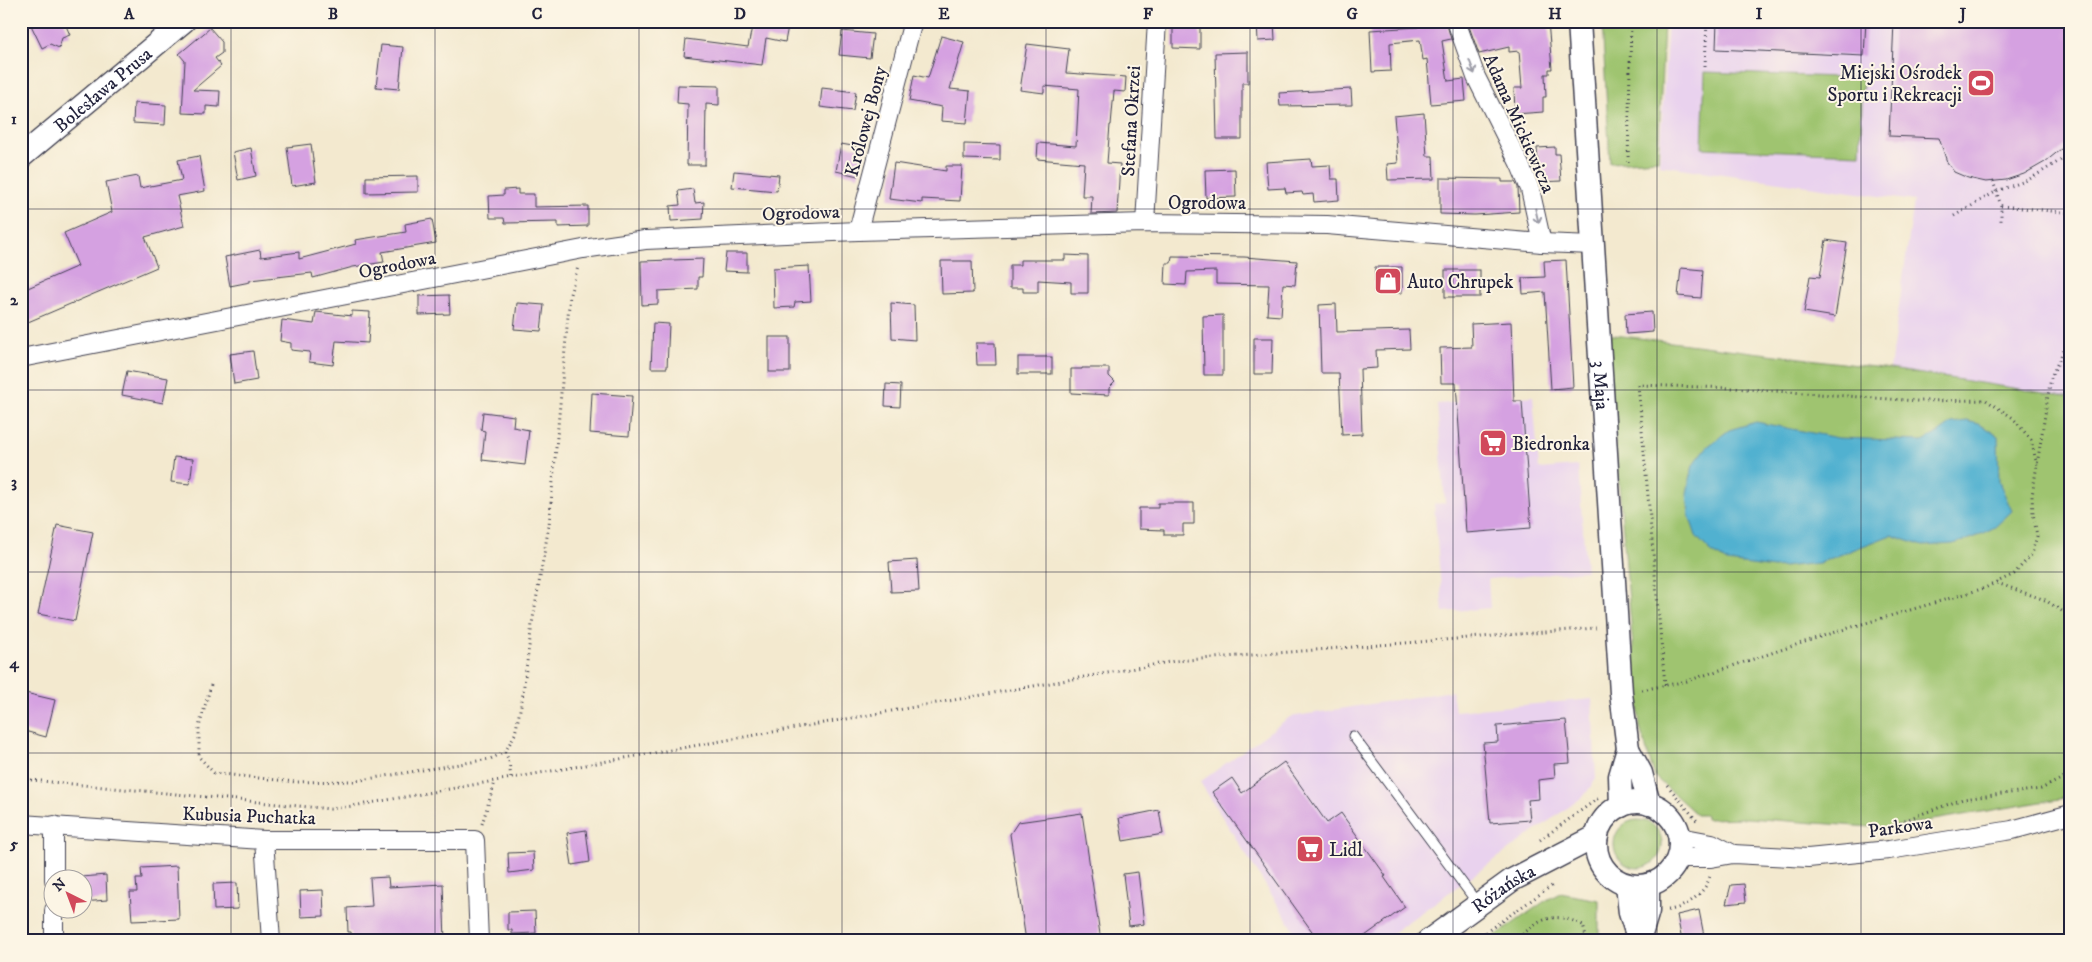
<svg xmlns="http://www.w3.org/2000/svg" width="2092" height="962" viewBox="0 0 2092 962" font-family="'IM FELL DW Pica',serif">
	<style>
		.built { fill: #e9d2ee }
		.green { fill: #9fc46f; stroke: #607355 }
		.water { fill: #51b1d0; stroke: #3a6a86 }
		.building { fill: #d5a1e1 }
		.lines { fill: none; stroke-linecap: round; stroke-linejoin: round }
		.service-casing { stroke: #414051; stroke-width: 11 }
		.minor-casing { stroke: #414051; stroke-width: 20 }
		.tertiary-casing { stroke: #414051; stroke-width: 25 }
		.path { stroke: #414051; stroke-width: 3; stroke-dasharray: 1 4; stroke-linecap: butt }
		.service { stroke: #fff; stroke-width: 9 }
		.minor { stroke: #fff; stroke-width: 18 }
		.tertiary { stroke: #fff; stroke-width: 22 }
		.oneway { stroke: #9c9ca7 }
		.grid { fill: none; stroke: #22223b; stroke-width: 1; stroke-opacity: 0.55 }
		.labels { text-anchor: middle; stroke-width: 4; stroke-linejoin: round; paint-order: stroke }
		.poi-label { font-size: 19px; fill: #22223b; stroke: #fcf5e5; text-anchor: start }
		.street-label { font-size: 19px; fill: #22223b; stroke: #fcf5e5 }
		.neatline { fill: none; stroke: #22223b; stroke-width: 2 }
		.grid-label { font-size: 16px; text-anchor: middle; font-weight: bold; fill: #22223b }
	</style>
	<rect width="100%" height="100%" fill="#fcf5e5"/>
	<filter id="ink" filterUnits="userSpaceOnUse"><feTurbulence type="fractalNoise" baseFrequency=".02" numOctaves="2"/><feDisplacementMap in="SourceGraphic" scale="10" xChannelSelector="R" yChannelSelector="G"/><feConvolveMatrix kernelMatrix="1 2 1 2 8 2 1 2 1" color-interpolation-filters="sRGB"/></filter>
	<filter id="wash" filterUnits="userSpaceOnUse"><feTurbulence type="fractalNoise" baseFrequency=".0096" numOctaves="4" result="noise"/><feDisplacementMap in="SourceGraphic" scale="20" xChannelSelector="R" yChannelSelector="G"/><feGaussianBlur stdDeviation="1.12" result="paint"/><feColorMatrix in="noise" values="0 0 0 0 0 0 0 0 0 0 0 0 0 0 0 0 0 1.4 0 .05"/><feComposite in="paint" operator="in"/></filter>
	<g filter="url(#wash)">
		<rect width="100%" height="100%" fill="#f3e9cf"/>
		<g class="built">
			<path d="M1668 21H2071V397L1890 369 1914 201 1659 165Z"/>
			<path d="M1533 396 1539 469 1578 466 1586 571 1488 579 1490 608 1443 612 1434 504 1445 503 1437 404Z"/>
			<path d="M1452 691 1455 711 1592 699 1596 779 1584 796 1381 941H1301L1200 782 1290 717Z"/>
		</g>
		<g class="green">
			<path d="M1602 21H1664L1658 160 1610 163Z"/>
			<path d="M1705 72 1863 78 1860 154 1702 148Z"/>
			<path d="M1606 334 1890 369 2071 397V797L1885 828 1747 818 1706 819V815H1697L1655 777 1640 728Z"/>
			<circle cx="1638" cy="844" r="24"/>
			<path d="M1560 893 1599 900V941H1488L1545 901Z"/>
		</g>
		<path class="water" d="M1967 421 1979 424 1998 436 1999 482 2012 511 1995 527 1973 538 1953 544 1923 546 1891 535 1819 563 1774 568 1727 562 1710 551 1696 536 1689 515 1687 493 1693 465 1707 447 1729 430 1756 422 1838 438 1923 441 1938 433 1952 423Z"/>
		<g id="blocks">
			<g class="building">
				<path d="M29 21H64L70 35 62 38 59 48 50 44 42 48Z"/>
				<path d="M753 21H789L785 42 766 38 762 65 684 56 686 39 748 47Z"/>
				<path d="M1173 21H1200V49L1173 48Z"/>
				<path d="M1257 21H1274L1275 40 1258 41Z"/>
				<path d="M1418 21H1446L1451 39 1442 41 1448 81 1464 79 1466 101 1431 104 1427 59 1423 60 1420 40 1390 43 1391 71 1372 72 1370 30 1418 27Z"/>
				<path d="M1467 21H1548L1552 69H1549V74H1545L1546 97H1543V112L1515 114 1514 88H1522L1519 51 1509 52V47L1479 54Z"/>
				<path d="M1717 21H1744L1743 25 1827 27V21H1866L1864 56 1716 49Z"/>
				<path d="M1894 21H2071V141L2045 162 2024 174 2006 180 1986 182 1968 178 1954 172 1947 162 1939 138 1889 136Z"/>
				<path d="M210 28 222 42V53L215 58 221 66 193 90 220 91 219 107 206 106V114L182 113 185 61 179 54Z"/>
				<path d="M842 31 873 34 870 58 839 55Z"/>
				<path d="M941 36 964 42 950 89 970 91 967 123 941 121 942 107 909 101 914 75 928 78Z"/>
				<path d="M1027 44 1069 49 1066 73 1126 77 1125 92 1114 91 1111 125H1110L1107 163 1120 164 1117 213 1091 214 1092 196H1082L1084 163 1037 159 1038 143 1076 146 1079 89 1044 86V93L1020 90Z"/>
				<path d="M381 45 403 47 399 89 376 87Z"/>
				<path d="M1248 52V83H1242V139H1217L1215 53Z"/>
				<path d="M678 85 719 86V105L706 104 705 165H687L688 104 677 103Z"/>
				<path d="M822 88 856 92 853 111 820 107Z"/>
				<path d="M1351 89 1352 105 1280 106 1279 93Z"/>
				<path d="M134 103 166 105 165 125 133 123Z"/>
				<path d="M1424 113 1427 156H1433L1434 179 1388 180 1387 164 1398 163 1394 116Z"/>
				<path d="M311 144 316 182 292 186 287 147Z"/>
				<path d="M841 144 864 148 858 176 836 171Z"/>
				<path d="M964 144 1000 145V160L964 159Z"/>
				<path d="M1555 147V154H1559L1561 181 1539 182 1537 148Z"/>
				<path d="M251 148 256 176 238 180 233 152Z"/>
				<path d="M199 156 205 191 177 196 184 226 145 237 157 267 21 325V291L78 266 64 233 112 212 106 182 138 176 140 188 182 180 178 160Z"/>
				<path d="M1311 159 1312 166 1330 165 1331 179H1338L1339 200 1314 202 1313 194 1303 195 1302 192 1286 193 1285 188 1268 189 1266 162Z"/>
				<path d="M894 163 946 171V166H962L960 201 922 199V203L889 199Z"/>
				<path d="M1235 169 1236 197 1206 198 1205 170Z"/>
				<path d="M734 171 779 175 777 191 732 187Z"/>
				<path d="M418 176V192L366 193V177Z"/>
				<path d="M1440 178 1502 179V182H1515L1518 187 1519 212 1475 215 1440 214Z"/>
				<path d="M518 189V194H534V207L588 206V226L558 227V222L505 223 504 218H490L489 196 504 195V190Z"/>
				<path d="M693 189 695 203 704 202 703 219 671 221 670 206 680 205 678 191Z"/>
				<path d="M432 219 436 243 382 252 384 262 353 267 313 278 312 273 250 280V282L230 286 225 257 260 250 261 257 299 252V259L356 244 355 240 406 232 405 224Z"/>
				<path d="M1826 240 1847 243 1835 317 1804 312 1810 276 1820 277Z"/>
				<path d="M726 253H747V272L724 271Z"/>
				<path d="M1065 255 1088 256V293H1071V282L1038 280V292H1023V288H1010V265H1020V260H1065Z"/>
				<path d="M1172 256 1244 257 1297 261 1295 285 1283 284 1281 316 1267 315 1269 285 1216 284V271L1187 272 1186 285 1165 284 1166 263H1171Z"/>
				<path d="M703 259 702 277H698V289L658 291V304L642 305 641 261Z"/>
				<path d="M1566 260 1573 387 1551 389 1545 292 1523 294 1522 278 1545 277 1544 261Z"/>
				<path d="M941 261H972L973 293 942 294Z"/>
				<path d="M809 266 811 301 795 302 794 307 774 308 773 268Z"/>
				<path d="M1375 267H1402V293L1374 292Z"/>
				<path d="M1681 268 1703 270 1701 298 1678 296Z"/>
				<rect x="1445" y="270" width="35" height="27"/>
				<path d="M449 295 450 314 419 315V296Z"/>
				<path d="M517 303 544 305 541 331 514 329Z"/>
				<path d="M891 303 914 305 915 340 892 338Z"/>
				<path d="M1336 304 1337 332 1409 330 1410 349 1376 350 1377 368 1360 369 1362 434 1342 435 1339 373H1321L1319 305Z"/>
				<path d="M352 311 370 312 368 343 336 341 333 365 309 362 310 352 291 350V343L280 341 282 320 314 324 316 312 352 316Z"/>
				<path d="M1652 312 1653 332 1626 334 1625 314Z"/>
				<path d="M1223 315V375H1204L1203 316Z"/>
				<path d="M1511 322 1514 401H1522L1531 528 1466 533 1456 383H1441L1440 348 1472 347 1471 324Z"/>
				<path d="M653 323 669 324 667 368H651Z"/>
				<rect x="769" y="337" width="21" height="35"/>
				<path d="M1254 338H1273L1272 374H1254Z"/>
				<path d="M976 343H995L996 365H977Z"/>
				<path d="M253 351 257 380 234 384 230 354Z"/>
				<rect x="1018" y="357" width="34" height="17"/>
				<path d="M1082 368H1109V376L1115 382 1109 388V395L1071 393V369H1082Z"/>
				<path d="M127 371 168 378 163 403 122 395Z"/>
				<path d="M886 384 901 385 900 407 885 406Z"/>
				<path d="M592 393 632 396 629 436 590 433Z"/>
				<path d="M483 412 514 416 513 427 529 430 525 465 482 460 485 431 481 430Z"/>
				<path d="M174 457 193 459 190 484 171 482Z"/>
				<path d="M1158 503H1194V524H1183V535H1164V530L1139 529V508H1158Z"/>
				<path d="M57 525 93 532 75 621 38 614Z"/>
				<path d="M917 560 919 591 891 592 889 562Z"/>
				<path d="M21 692 55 700 46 737 21 730Z"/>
				<path d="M1566 720 1570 763 1554 764 1555 778 1538 780 1539 799 1528 800 1530 820 1490 823 1483 743 1498 742 1497 726Z"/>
				<path d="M1284 762 1327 823 1341 813 1386 876 1384 877 1405 907 1358 941H1319L1212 792 1232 778 1242 793Z"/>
				<path d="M1159 810 1163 834 1123 841 1119 818Z"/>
				<path d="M1082 813 1101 941H1026L1010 834 1018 822Z"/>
				<path d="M586 830 590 862 572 865 567 833Z"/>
				<path d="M533 852 534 870 509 873 508 853Z"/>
				<path d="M177 866 179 919 132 921 130 892H137L136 879H142L141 868Z"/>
				<path d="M1138 872 1144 924 1129 926 1123 874Z"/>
				<path d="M106 875 107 900 82 902V877Z"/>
				<path d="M388 877 389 887 443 884 445 941H352L351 932H348L347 908 372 906 370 878Z"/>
				<path d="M237 883 238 909 214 910 213 884Z"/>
				<path d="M1744 884 1746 902 1726 904 1731 885Z"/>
				<path d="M323 890 324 916 301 917 300 891Z"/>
				<path d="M1699 910 1705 941H1682L1677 915Z"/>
				<path d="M535 911 536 933 512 934V930H508V912Z"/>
			</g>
		</g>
	</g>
	<g filter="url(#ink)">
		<use href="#blocks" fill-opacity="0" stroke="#414051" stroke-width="1"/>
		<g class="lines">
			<g class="service-casing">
				<path id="service" d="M1353 736 1478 904"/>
			</g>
			<g class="minor-casing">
				<g id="minor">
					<path d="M1456 21 1476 77 1520 165 1530 189 1542 243"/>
					<path d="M1145 223 1157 21"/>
					<path d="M858 231 913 21"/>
					<path d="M21 358 583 249 645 240 858 231 1145 223 1327 225 1542 243 1593 245"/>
					<path d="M21 824 264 840H475L479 941"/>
					<path d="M54 825V880"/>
					<path d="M1680 837 1712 843 1733 854"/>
					<path d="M264 840 271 941"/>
					<path d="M1678 858H1711L1733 854 1808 858 1889 850 2012 830 2071 814"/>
					<path d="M54 910V941"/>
				</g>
			</g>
			<g class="tertiary-casing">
				<g id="tertiary">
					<path id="s1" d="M1579 21 1621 693 1628 749 1620 776 1621 806"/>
					<path id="s2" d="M21 157 184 21"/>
					<path d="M1628 749 1641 773 1649 804"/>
					<circle cx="1638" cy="844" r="42"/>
					<path d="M1627 885 1630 913 1639 941"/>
					<path id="s3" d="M1428 941 1512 880 1597 836"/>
					<path d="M1639 941 1648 911V885"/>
				</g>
			</g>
			<g class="path">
				<path d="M1705 66 1707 21"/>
				<path d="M1628 162 1631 21"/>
				<path d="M1993 181 2001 206V223"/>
				<path d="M2001 206 2071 213"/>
				<path d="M1954 216 1997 191 2028 180 2071 154"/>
				<path d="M1997 583 2045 600 2071 617"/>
				<path d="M211 685 199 727V757L214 773 295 782 355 781 490 759 505 752 515 734 522 700 532 624 549 525 570 294 578 267"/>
				<path d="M1665 685 1638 385 1733 388 1918 401 1986 400 2013 418 2031 440 2037 465"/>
				<path d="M1642 690 1687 681 1835 632 1985 588 2014 574 2032 554 2037 536 2033 513 2032 496 2051 377 2071 335"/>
				<path d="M505 752 509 761 511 779"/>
				<path d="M21 779 330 809 353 806 1175 661 1596 628"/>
				<path d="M1667 785 1698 822"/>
				<path d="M482 824 495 782"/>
				<path d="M1887 830 1913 817 1963 799 2041 789 2071 774"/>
				<path d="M1540 840 1600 797"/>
				<path d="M1668 910C1685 909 1707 892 1710 875"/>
				<path d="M1473 941 1553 885"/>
				<path d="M1515 941C1540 919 1551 910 1583 925L1587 941"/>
			</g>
			<use href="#service" class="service"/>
			<use href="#minor" class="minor"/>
			<use href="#tertiary" class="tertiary"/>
		</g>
		<defs><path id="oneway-shaft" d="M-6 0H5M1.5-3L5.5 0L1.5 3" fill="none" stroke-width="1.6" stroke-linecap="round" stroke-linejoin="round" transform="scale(1.25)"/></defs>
		<g class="oneway">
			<use href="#oneway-shaft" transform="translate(1472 67) rotate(69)"/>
			<use href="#oneway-shaft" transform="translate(1537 216) rotate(77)"/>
		</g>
	</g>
	<path class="grid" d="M231 21V941M435 21V941M639 21V941M842 21V941M1046 21V941M1250 21V941M1453 21V941M1657 21V941M1861 21V941M21 209H2071M21 390H2071M21 572H2071M21 753H2071"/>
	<defs>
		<g id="stadium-square" transform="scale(1.4375)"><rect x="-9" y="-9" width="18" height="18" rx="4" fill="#d1495b" stroke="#fcf5e5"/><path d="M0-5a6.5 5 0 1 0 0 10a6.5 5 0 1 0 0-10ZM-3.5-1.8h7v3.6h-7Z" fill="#fff"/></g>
		<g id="shop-square" transform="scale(1.4375)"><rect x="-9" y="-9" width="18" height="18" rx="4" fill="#d1495b" stroke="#fcf5e5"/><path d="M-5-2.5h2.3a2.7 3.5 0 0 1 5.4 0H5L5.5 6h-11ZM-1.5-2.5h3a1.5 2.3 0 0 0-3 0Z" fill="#fff"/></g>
		<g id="supermarket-square" transform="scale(1.4375)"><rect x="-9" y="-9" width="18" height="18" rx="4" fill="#d1495b" stroke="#fcf5e5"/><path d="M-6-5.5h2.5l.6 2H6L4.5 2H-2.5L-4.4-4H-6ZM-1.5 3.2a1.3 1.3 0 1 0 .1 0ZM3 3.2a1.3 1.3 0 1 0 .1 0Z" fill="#fff"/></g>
	</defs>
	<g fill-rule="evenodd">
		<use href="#stadium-square" x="1981" y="83"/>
		<use href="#shop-square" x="1388" y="281"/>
		<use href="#supermarket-square" x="1493" y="443"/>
		<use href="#supermarket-square" x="1310" y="849"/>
	</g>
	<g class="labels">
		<g class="poi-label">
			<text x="1962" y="79" text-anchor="end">Miejski Ośrodek<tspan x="1962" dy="22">Sportu i Rekreacji</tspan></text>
			<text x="1407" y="288">Auto Chrupek</text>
			<text x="1512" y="450">Biedronka</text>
			<text x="1329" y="856">Lidl</text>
		</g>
		<g class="street-label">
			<text dy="7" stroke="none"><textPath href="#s2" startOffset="106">Bolesława Prusa</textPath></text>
			<text transform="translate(865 121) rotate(-75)" y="7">Królowej Bony</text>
			<text transform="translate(1130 121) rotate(-87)" y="7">Stefana Okrzei</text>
			<text transform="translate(1520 123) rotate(66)" y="7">Adama Mickiewicza</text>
			<text x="1207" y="209">Ogrodowa</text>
			<text transform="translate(801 212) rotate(-2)" y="7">Ogrodowa</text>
			<text transform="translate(397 264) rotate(-11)" y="7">Ogrodowa</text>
			<text dy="7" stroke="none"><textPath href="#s1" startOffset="365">3 Maja</textPath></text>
			<text transform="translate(249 815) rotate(2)" y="7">Kubusia Puchatka</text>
			<text transform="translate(1900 826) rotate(-8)" y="7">Parkowa</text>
			<text dy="7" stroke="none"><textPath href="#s3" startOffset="92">Różańska</textPath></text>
		</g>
	</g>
	<rect width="2092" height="962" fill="none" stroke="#fcf5e5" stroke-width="55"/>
	<g transform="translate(68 894) rotate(318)"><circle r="24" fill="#fcf5e5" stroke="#a5a1a1"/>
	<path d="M0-4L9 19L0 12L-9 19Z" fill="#d1495b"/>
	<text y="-8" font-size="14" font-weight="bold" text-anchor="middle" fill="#22223b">N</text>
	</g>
	<rect x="28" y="28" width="2036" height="906" class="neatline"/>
	<g class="grid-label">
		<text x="129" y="19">A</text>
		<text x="333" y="19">B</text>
		<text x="537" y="19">C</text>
		<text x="740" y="19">D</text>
		<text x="944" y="19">E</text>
		<text x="1148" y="19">F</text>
		<text x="1352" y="19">G</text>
		<text x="1555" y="19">H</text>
		<text x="1759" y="19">I</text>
		<text x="1963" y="19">J</text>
		<text x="14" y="124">1</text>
		<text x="14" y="305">2</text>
		<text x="14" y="487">3</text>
		<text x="14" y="668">4</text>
		<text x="14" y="849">5</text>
	</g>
</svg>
